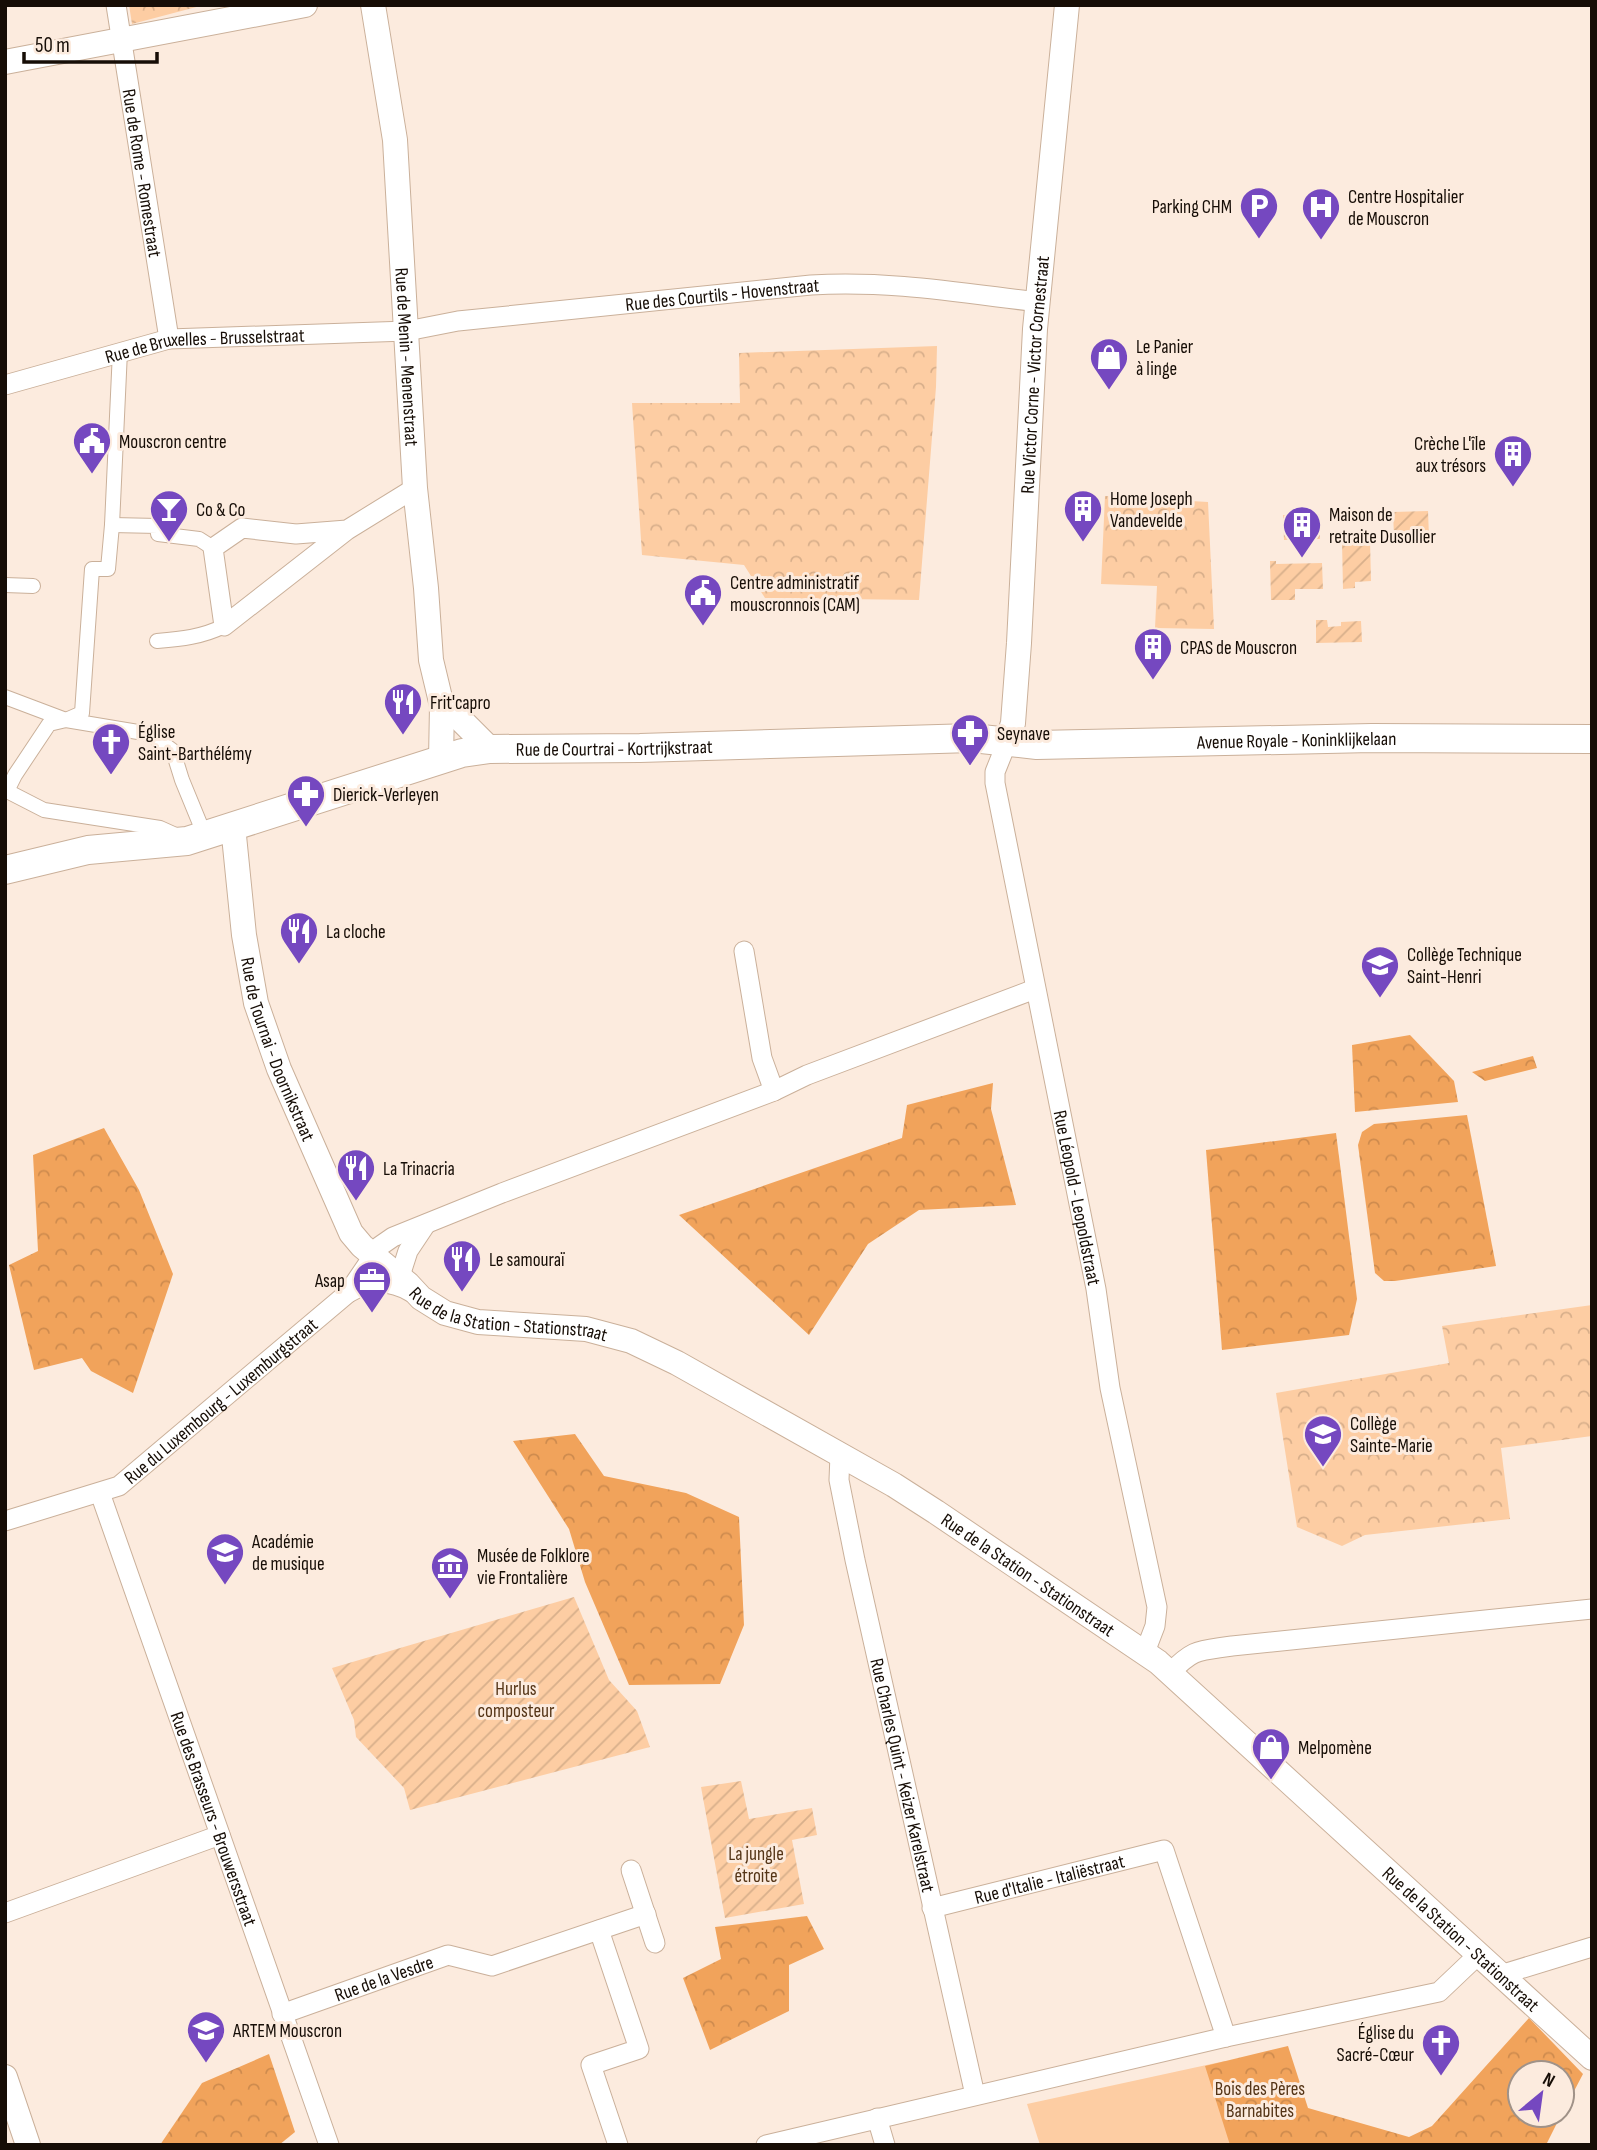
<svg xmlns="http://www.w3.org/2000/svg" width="1597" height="2150" viewBox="0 0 1597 2150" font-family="'Sofia Sans Condensed',sans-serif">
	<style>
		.grass { fill: #fdcda3 }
		.forest { fill: url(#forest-crowns) }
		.park { fill: url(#park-crowns) }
		.garden { fill: url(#garden-furrows) }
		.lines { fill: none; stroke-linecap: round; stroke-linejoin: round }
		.pedestrian-casing { stroke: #cab09a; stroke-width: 16 }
		.minor-casing { stroke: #cab09a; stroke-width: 21 }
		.tertiary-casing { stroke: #cab09a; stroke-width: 26 }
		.secondary-casing { stroke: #cab09a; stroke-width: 30 }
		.pedestrian { stroke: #fff; stroke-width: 14 }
		.minor { stroke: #fff; stroke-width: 19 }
		.tertiary { stroke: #fff; stroke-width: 24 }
		.secondary { stroke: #fff; stroke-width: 28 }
		.labels { text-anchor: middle; stroke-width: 6; stroke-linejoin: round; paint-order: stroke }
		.street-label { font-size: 19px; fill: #160d06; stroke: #fcebde }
		.poi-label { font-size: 19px; fill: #160d06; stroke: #fcebde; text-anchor: start }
		.park-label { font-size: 19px; fill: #543416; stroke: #fcebde }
	</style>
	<defs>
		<pattern id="forest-crowns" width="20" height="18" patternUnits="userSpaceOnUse" patternTransform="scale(1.75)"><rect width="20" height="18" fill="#f1a35b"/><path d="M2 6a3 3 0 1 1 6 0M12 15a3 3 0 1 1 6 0" fill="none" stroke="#ce8b4e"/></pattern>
		<pattern id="park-crowns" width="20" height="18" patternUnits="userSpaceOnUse" patternTransform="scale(1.75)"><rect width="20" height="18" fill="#fdcda3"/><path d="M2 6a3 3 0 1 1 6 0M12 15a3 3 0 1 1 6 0" fill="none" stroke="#d8af8b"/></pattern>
		<pattern id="garden-furrows" width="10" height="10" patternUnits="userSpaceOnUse" patternTransform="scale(1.75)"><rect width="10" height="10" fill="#fdcda3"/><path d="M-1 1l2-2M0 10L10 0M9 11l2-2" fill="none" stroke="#d8af8b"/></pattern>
	</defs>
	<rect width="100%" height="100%" fill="#fcebde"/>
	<path class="grass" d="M1225 2061 1245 2145H1040L1027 2104Z"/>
	<g class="forest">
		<path d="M1410 1035 1454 1081 1458 1102 1355 1112 1352 1045Z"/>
		<path d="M1533 1056 1537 1068 1485 1081 1472 1072Z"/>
		<path d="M993 1083 991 1109 1016 1205 919 1210 868 1244 809 1335 679 1215 902 1138 907 1105Z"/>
		<path d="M1467 1115 1496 1266 1395 1281H1384L1375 1273 1358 1145 1362 1132 1374 1124Z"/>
		<path d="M104 1128 139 1190 173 1274 133 1393 91 1371 82 1358 34 1370 9 1265 38 1251 33 1155Z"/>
		<path d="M1336 1133 1357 1299 1349 1335 1222 1350 1206 1150Z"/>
		<path d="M575 1434 604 1476 686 1493 739 1517 744 1625 720 1684 629 1685 585 1582 569 1529 513 1441Z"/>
		<path d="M807 1916 824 1949 789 1965V2011L710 2050 683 1978 721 1959 715 1927Z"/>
		<path d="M1529 2018 1583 2074 1562 2114V2073H1520V2115H1561L1546 2145H1230L1205 2066 1288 2046 1308 2108 1409 2137 1432 2126Z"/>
		<path d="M269 2054 295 2132 279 2145H160L202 2083Z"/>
	</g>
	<g class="park">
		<path d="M129 5H204L132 24Z"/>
		<path d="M937 346 936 387 919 600 765 598 744 565 642 555 632 403H740L739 353Z"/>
		<path d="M1105 496 1208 502 1214 629 1155 628 1157 586 1101 584Z"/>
		<path d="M1592 1305V1436L1501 1448 1510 1519 1365 1535 1342 1546 1297 1527 1276 1393 1449 1363 1442 1326Z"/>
	</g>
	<g class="garden">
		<path d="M1428 511 1429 537H1394L1393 512Z"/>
		<path d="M1319 514 1320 539 1284 540 1283 515Z"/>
		<path d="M1370 540 1371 581 1355 582V588L1343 589 1342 541Z"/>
		<path d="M1270 561H1276V564L1322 563 1323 589H1295V600H1271Z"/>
		<path d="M1316 620H1327L1328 627 1341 626V622L1361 621 1362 642 1316 643Z"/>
		<path d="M574 1597 609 1680 637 1711 650 1747 410 1810 404 1788 356 1737 354 1720 332 1668Z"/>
		<path d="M741 1781 749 1819 812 1808 817 1835 792 1840 804 1904 725 1918 701 1787Z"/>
	</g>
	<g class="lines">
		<g class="pedestrian-casing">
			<g id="pedestrian">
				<path d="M112 525 158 526V534L199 539 213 548"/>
				<path d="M5 585 33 586"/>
				<path d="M157 641C181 639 202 637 224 626"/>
				<path d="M5 697 66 720 150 734 173 751 182 780 205 836"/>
				<path d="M5 790 44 810 160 828 180 837"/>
				<path d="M7 791 15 775 49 724 66 720 82 713 92 569H108L112 525 120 351"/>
			</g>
		</g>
		<g class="minor-casing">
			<g id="minor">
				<path id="s1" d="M116 5 169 339"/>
				<path id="s2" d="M5 385 169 339 407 331 458 321 811 285C887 280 962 293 1038 302"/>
				<path d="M347 530 296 534 242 528 213 548 224 626 347 530 415 488"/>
				<path id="s3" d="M1007 742 995 772V783L1096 1289 1110 1388 1157 1607 1155 1626 1145 1652"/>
				<path d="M744 951 762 1058 774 1091"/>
				<path d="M400 1276 408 1251 426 1224"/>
				<path d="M348 1293 380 1246 393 1237 502 1193 774 1091 807 1075 1035 989"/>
				<path id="s4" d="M840 1455 839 1480 855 1560 975 2095"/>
				<path id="s5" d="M100 1493 329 2145"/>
				<path id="s6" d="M5 1521 119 1486 348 1293C371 1281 388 1279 411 1292"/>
				<path d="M1170 1673C1194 1648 1199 1651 1232 1646L1592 1609"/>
				<path d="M631 1870 655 1943"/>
				<path id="s7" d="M932 1908 1164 1850 1226 2037"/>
				<path d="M5 1913 220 1835"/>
				<path d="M599 1930 639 2049 591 2065 618 2145"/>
				<path d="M1500 1975 1592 1947"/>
				<path id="s8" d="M282 2014 448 1955 492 1966 646 1914"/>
				<path d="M877 2118 885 2145"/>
				<path d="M766 2145 1226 2037 1439 1992 1478 1955"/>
			</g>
		</g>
		<g class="tertiary-casing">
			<g id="tertiary">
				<path id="s9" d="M373 5 395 140 415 488 426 588 431 660 442 706 441 760"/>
				<path d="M5 62 305 5"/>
				<path d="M442 706 453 712 490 749"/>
				<path id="s10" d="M1007 742 1013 723 1019 643 1035 329 1067 5"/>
				<path id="s11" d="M233 826 244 935 256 1003 279 1069 351 1233 362 1246 408 1284 421 1298 445 1313 478 1322 586 1329 631 1341 677 1363 894 1485 936 1512 1158 1662 1592 2058"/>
				<path d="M5 2077 28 2145"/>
			</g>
		</g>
		<g class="secondary-casing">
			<g id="secondary">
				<path id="s12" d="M5 870 88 850 187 841 462 753 490 749 640 748 972 738 1037 745 1372 738 1592 739"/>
			</g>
		</g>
		<use href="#pedestrian" class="pedestrian"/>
		<use href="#minor" class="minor"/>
		<use href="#tertiary" class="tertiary"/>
		<use href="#secondary" class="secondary"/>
	</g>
	<defs>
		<g id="parking-pin" transform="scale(2.0125)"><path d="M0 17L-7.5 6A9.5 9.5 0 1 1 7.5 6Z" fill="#7548c0" stroke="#fcebde"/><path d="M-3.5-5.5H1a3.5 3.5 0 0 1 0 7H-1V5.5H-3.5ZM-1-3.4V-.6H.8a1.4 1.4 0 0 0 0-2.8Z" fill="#fff"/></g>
		<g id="hospital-pin" transform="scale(2.0125)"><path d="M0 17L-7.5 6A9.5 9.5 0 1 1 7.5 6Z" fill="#7548c0" stroke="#fcebde"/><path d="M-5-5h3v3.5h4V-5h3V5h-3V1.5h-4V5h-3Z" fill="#fff"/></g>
		<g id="shop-pin" transform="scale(2.0125)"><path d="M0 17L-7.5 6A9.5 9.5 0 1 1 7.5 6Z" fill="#7548c0" stroke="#fcebde"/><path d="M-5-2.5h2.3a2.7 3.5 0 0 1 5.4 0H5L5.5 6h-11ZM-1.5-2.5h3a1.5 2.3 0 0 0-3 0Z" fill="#fff"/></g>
		<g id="civic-pin" transform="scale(2.0125)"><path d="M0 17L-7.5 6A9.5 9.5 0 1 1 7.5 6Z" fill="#7548c0" stroke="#fcebde"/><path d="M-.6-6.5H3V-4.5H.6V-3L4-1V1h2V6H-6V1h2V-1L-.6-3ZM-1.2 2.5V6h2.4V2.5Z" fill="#fff"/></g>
		<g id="building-pin" transform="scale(2.0125)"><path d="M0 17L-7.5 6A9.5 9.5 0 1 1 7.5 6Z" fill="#7548c0" stroke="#fcebde"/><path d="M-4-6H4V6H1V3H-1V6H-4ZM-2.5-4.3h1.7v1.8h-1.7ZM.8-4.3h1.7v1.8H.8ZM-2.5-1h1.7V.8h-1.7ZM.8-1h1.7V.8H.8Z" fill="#fff"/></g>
		<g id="bar-pin" transform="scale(2.0125)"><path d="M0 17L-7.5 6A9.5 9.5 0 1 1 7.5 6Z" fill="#7548c0" stroke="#fcebde"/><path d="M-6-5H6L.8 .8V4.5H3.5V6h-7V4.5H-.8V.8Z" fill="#fff"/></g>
		<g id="restaurant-pin" transform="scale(2.0125)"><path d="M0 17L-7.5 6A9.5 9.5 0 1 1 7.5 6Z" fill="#7548c0" stroke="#fcebde"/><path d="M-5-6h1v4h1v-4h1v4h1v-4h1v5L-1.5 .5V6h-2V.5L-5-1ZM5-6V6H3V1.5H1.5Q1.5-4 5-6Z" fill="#fff"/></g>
		<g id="pharmacy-pin" transform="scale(2.0125)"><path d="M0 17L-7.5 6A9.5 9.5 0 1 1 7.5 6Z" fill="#7548c0" stroke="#fcebde"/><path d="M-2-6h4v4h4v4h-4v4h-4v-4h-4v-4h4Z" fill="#fff"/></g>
		<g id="church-pin" transform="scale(2.0125)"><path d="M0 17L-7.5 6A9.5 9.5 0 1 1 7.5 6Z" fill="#7548c0" stroke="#fcebde"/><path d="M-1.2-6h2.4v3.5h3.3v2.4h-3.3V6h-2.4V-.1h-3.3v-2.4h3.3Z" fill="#fff"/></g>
		<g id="school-pin" transform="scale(2.0125)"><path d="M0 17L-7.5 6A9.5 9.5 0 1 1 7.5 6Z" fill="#7548c0" stroke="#fcebde"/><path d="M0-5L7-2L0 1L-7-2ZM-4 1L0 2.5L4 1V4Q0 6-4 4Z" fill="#fff"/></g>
		<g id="office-pin" transform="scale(2.0125)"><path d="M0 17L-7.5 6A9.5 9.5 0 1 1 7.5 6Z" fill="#7548c0" stroke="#fcebde"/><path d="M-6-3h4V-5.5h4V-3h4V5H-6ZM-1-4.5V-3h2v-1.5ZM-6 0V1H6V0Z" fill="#fff"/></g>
		<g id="museum-pin" transform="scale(2.0125)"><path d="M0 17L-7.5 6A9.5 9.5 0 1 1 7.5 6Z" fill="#7548c0" stroke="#fcebde"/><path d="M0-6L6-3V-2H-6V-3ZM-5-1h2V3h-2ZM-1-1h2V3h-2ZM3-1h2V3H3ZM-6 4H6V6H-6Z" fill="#fff"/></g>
	</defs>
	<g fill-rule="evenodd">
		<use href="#parking-pin" x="1259" y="206"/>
		<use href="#hospital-pin" x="1321" y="207"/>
		<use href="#shop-pin" x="1109" y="357"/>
		<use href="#civic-pin" x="92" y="441"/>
		<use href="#building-pin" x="1513" y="454"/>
		<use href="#bar-pin" x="169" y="509"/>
		<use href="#building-pin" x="1083" y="509"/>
		<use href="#building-pin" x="1302" y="525"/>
		<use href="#civic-pin" x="703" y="593"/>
		<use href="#building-pin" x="1153" y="647"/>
		<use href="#restaurant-pin" x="403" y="702"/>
		<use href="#pharmacy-pin" x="970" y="733"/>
		<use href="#church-pin" x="111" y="742"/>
		<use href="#pharmacy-pin" x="306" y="794"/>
		<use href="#restaurant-pin" x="299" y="931"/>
		<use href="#school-pin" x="1380" y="965"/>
		<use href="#restaurant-pin" x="356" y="1168"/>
		<use href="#restaurant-pin" x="462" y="1259"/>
		<use href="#office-pin" x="372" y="1280"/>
		<use href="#school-pin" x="1323" y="1434"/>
		<use href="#school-pin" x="225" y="1552"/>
		<use href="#museum-pin" x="450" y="1566"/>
		<use href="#shop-pin" x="1271" y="1747"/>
		<use href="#school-pin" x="206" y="2030"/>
		<use href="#church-pin" x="1441" y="2043"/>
	</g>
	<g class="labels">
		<g class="street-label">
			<text dy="7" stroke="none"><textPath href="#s1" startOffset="170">Rue de Rome - Romestraat</textPath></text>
			<text dy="7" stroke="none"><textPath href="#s2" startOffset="726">Rue des Courtils - Hovenstraat</textPath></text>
			<text dy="7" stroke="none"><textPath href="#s2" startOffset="205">Rue de Bruxelles - Brusselstraat</textPath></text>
			<text dy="7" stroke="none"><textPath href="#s9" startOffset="354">Rue de Menin - Menenstraat</textPath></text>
			<text dy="7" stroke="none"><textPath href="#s10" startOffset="369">Rue Victor Corne - Victor Cornestraat</textPath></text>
			<text dy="7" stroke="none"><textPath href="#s12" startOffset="1309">Avenue Royale - Koninklijkelaan</textPath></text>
			<text dy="7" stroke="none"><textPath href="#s12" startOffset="626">Rue de Courtrai - Kortrijkstraat</textPath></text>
			<text dy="7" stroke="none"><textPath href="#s11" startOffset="229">Rue de Tournai - Doornikstraat</textPath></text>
			<text dy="7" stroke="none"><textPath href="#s3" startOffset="466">Rue Léopold - Leopoldstraat</textPath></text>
			<text dy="7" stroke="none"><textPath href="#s11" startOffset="614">Rue de la Station - Stationstraat</textPath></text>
			<text dy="7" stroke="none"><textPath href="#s6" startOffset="252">Rue du Luxembourg - Luxemburgstraat</textPath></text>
			<text dy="7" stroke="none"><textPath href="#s11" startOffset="1202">Rue de la Station - Stationstraat</textPath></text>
			<text dy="7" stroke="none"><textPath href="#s4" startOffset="327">Rue Charles Quint - Keizer Karelstraat</textPath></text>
			<text dy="7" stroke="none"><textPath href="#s5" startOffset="345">Rue des Brasseurs - Brouwersstraat</textPath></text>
			<text dy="7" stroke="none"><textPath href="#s7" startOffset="121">Rue d'Italie - Italiëstraat</textPath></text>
			<text dy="7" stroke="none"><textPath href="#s11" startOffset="1769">Rue de la Station - Stationstraat</textPath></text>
			<text dy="7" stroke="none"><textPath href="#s8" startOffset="108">Rue de la Vesdre</textPath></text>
		</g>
		<g class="poi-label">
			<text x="1348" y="203">Centre Hospitalier<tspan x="1348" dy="22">de Mouscron</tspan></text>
			<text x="1232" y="213" text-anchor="end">Parking CHM</text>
			<text x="1136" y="353">Le Panier<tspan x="1136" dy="22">à linge</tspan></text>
			<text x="119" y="448">Mouscron centre</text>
			<text x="1486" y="450" text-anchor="end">Crèche L'île<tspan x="1486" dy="22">aux trésors</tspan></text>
			<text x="1110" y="505">Home Joseph<tspan x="1110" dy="22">Vandevelde</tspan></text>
			<text x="196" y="516">Co &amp; Co</text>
			<text x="1329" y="521">Maison de<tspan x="1329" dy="22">retraite Dusollier</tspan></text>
			<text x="730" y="589">Centre administratif<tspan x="730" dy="22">mouscronnois (CAM)</tspan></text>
			<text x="1180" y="654">CPAS de Mouscron</text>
			<text x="430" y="709">Frit'capro</text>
			<text x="138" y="738">Église<tspan x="138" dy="22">Saint-Barthélémy</tspan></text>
			<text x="997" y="740">Seynave</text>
			<text x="333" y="801">Dierick-Verleyen</text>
			<text x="326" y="938">La cloche</text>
			<text x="1407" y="961">Collège Technique<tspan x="1407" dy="22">Saint-Henri</tspan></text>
			<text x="383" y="1175">La Trinacria</text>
			<text x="489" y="1266">Le samouraï</text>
			<text x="345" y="1287" text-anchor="end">Asap</text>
			<text x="1350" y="1430">Collège<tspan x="1350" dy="22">Sainte-Marie</tspan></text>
			<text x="252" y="1548">Académie<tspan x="252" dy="22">de musique</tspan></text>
			<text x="477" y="1562">Musée de Folklore<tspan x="477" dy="22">vie Frontalière</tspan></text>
			<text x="1298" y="1754">Melpomène</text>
			<text x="233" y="2037">ARTEM Mouscron</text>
			<text x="1414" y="2039" text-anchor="end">Église du<tspan x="1414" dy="22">Sacré-Cœur</tspan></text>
		</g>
		<g class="park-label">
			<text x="516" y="1695">Hurlus<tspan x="516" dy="22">composteur</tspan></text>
			<text x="756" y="1860">La jungle<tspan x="756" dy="22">étroite</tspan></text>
			<text x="1260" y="2095">Bois des Pères<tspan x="1260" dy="22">Barnabites</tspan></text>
		</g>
	</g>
	<rect width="1597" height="2150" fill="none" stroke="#160d06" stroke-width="14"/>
	<g transform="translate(1541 2094) rotate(29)"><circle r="33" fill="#fcebde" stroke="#a09288" stroke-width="2"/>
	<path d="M0-5L12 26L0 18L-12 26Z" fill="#7548c0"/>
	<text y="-10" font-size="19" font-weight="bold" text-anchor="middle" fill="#160d06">N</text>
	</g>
	<path d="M24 52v10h133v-10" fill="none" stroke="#160d06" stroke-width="3.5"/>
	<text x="35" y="52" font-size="21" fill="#160d06" stroke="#fcebde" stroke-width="5" paint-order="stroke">50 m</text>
</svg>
